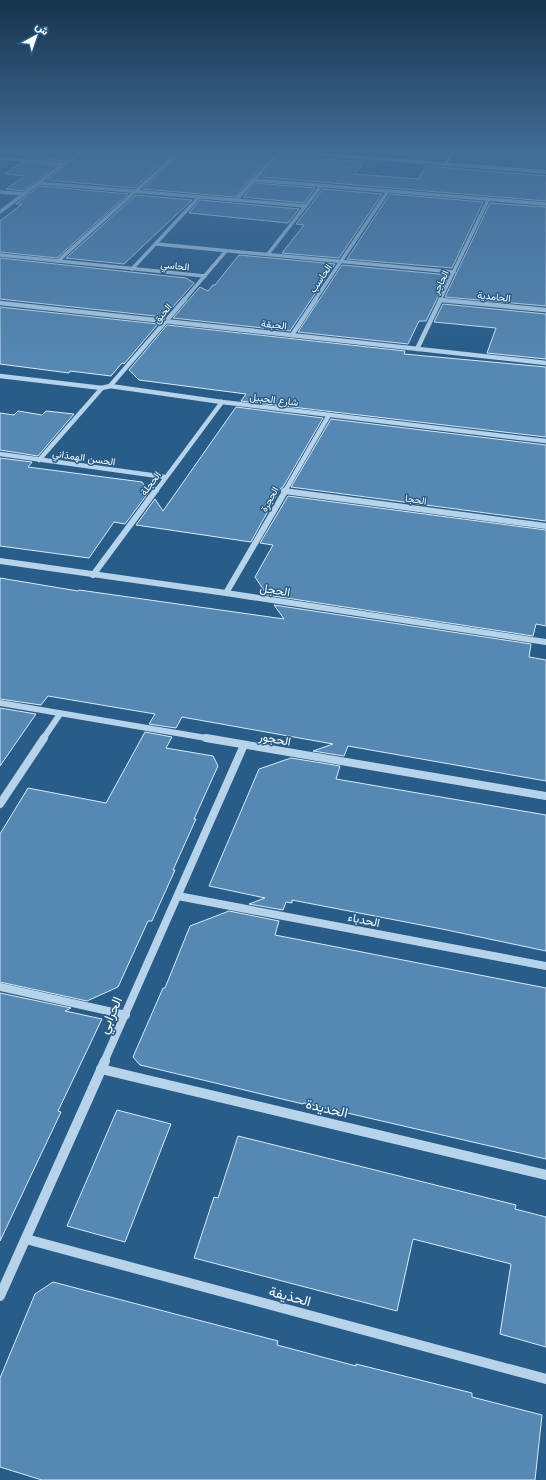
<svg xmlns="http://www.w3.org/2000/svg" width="546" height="1480" viewBox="0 0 546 1480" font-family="Helvetica,Vazirmatn,sans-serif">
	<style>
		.building { fill: #5588b2; stroke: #daeaf7 }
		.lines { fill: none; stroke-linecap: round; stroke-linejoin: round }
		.minor-far4 { stroke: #b6d3e9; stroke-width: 3.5 }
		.minor-far3 { stroke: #b6d3e9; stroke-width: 4.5 }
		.minor-far2 { stroke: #b6d3e9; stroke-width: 6 }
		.minor-far1 { stroke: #b6d3e9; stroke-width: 8 }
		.minor { stroke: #b6d3e9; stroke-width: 10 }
		.labels { text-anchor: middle; stroke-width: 3; stroke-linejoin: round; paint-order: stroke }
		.far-street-label { font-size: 10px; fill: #fff; stroke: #285d89 }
		.street-label { font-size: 12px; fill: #fff; stroke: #285d89 }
		.near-street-label { font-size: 14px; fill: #fff; stroke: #285d89 }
	</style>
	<rect width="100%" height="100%" fill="#285d89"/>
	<g class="building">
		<path d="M36 152H73L62 161 29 157Z"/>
		<path d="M82 152H174L134 188 47 180Z"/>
		<path d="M182 152H251L273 154 235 197 143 189Z"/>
		<path d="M281 155 364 162 355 174 418 179 426 166 546 176V201L261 177Z"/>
		<path d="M21 163 55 166 23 191 6 189 25 176 5 174Z"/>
		<path d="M255 183 315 188 304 203 243 197Z"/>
		<path d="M39 186 128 194 57 258 0 252V221L22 204H16Z"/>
		<path d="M323 189 382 194 339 258 282 253 304 225 296 224Z"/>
		<path d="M390 194 483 202 452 268 347 259Z"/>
		<path d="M136 195 192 200 124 264 66 258Z"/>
		<path d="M200 200 299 209 288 223 189 213Z"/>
		<path d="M490 203 546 207V306L445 297Z"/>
		<path d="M239 255 335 264 290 331 173 318 200 287 208 291 213 285H215Z"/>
		<path d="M0 258 186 278 194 283 164 317 0 299Z"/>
		<path d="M342 265 449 275 426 321H419L408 344 298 332Z"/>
		<path d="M443 304 546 314V359L487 353 496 328 434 322Z"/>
		<path d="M0 307 158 324 124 364 122 363 111 376 70 371 69 373 0 364Z"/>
		<path d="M167 325 405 351 404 354 546 367V437L241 401 246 394 139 380 129 370Z"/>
		<path d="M236 407 323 418 283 487 280 489 251 542 136 525 155 499 163 511Z"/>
		<path d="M18 411 42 415 46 411 74 414 38 456 0 450V413L14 415Z"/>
		<path d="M331 419 546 445V521L291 487Z"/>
		<path d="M0 458 32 462 28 467 142 482 149 492 125 524 114 522 89 558 0 546Z"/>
		<path d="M288 496 546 530V626L536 624 533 636 267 595 255 577 273 545 260 543Z"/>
		<path d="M0 578 78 591 79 590 284 619 274 605 531 644 529 657 546 660V781L348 746 344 756 313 751 333 744 182 717 176 728 149 724 155 714 48 696 41 705 0 699Z"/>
		<path d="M0 708 36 714 0 766Z"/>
		<path d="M145 732 172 737 166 748 213 756 218 766 194 819H196L173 870H175L152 921H148L118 987 87 1001 0 982V834L28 788 106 803Z"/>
		<path d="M291 758 340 766 336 779 546 815V951L442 929 292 900V903L286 902 283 910 249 904 265 898 209 886 259 769Z"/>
		<path d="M229 911 279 921 275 935 546 988V1159L304 1103 303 1104 140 1065 133 1057 163 988H165L190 926Z"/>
		<path d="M0 993 71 1008 65 1011 102 1019 58 1111 61 1112 0 1241Z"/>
		<path d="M117 1110 171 1124 125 1242 67 1226Z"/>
		<path d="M238 1136 516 1205 515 1209 546 1217V1347L500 1334 511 1264 413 1239 397 1311 194 1258 214 1197 218 1198Z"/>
		<path d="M53 1282 278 1341 277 1345 356 1366V1364L472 1393V1397L542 1415 535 1480H42L0 1467V1378L35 1294Z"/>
	</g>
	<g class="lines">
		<g class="minor-far4">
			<path d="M293 152 446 164 452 152"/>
			<path d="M0 158 64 164"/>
			<path d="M446 164 546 172"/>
			<path d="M254 180 546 204"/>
			<path d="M39 183 305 206"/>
			<path d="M0 192 24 194"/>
			<path d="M236 200 279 152"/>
			<path d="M0 212 79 152"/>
			<path d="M156 244 454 272"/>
			<path d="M268 254 321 186"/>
			<path d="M0 255 205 276"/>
			<path d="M58 261 179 152"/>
			<path d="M132 269 199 197"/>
			<path d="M184 300 226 251"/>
			<path d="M315 300 388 191"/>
			<path d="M440 300 488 200"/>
		</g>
		<g class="minor-far3">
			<path d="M441 300 546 310"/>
			<path d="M0 303 546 363"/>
			<path d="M292 335 316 299"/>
			<path d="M417 349 441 299"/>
			<path d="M0 376 102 388 110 386 222 402 546 441"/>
			<path d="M110 386 185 299"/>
			<path d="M0 454 165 477"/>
			<path d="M39 460 102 388"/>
			<path d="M156 491 222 402"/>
			<path d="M285 491 329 415"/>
		</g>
		<g class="minor-far2">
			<path d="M284 491 546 526"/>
			<path d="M0 561 226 593 546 642"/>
			<path d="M93 575 156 490"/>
			<path d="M226 593 286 490"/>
			<path d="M0 703 212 739"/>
			<path d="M43 739 60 714"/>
		</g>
		<g class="minor-far1">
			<path d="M206 738 546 796"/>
			<path d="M0 804 44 738"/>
			<path d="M178 896 546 966"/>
			<path d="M0 987 126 1015"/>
			<path d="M104 1062 244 745"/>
		</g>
		<g class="minor">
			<path d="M101 1069 546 1175"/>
			<path d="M26 1239 546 1379"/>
			<path d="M0 1296 105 1061"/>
		</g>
	</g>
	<linearGradient id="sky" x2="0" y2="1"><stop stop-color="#16334b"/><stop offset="0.42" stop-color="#426d97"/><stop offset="1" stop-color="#426d97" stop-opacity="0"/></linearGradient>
	<rect width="546" height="360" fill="url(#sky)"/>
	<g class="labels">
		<g class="far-street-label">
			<text transform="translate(175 265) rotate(6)" y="4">الحاسي</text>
			<text transform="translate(320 278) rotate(-56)" y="4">الحاسب</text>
			<text transform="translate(440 282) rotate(-64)" y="4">الحاجر</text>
			<text transform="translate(494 296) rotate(6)" y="4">الحامدية</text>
			<text transform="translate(162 313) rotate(-50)" y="4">الحبق</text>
			<text transform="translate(274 324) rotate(6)" y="4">الحبقة</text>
			<text transform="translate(274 399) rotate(7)" y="4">شارع الحبيل</text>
			<text transform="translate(84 457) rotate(8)" y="4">الحسن الهمذاني</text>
			<text transform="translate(150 483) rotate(-53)" y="4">الحجلة</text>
			<text transform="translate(269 499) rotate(-61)" y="4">الحجرة</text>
			<text transform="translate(416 499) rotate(8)" y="4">الحجا</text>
		</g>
		<g class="street-label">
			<text transform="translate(275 590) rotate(9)" y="4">الحجل</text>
			<text transform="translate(275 739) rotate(10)" y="4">الحجور</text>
			<text transform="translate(364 920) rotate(11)" y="4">الحدباء</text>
		</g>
		<g class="near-street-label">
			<text transform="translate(110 1015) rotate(-66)" y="5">الحرابي</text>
			<text transform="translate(327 1108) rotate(13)" y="5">الحديدة</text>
			<text transform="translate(290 1296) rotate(15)" y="5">الحذيفة</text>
		</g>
	</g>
	<g transform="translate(36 36) rotate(40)" stroke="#285d89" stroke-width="3" paint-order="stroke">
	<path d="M0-3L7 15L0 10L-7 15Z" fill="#ffffff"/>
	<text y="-6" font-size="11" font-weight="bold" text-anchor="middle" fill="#ffffff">ش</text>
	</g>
</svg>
